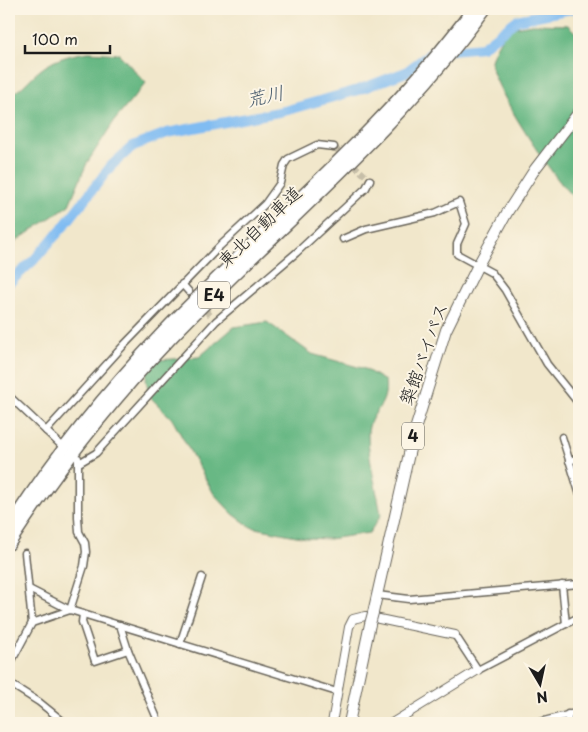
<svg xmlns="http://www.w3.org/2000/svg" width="588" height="732" viewBox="0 0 588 732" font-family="'Playpen Sans','Klee One',sans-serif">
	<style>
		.forest { fill: #68b884; stroke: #426a50 }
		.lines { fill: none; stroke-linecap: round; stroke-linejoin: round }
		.river { stroke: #80bcf2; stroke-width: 10 }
		.minor-tunnel { stroke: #c6bea8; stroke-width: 6; stroke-dasharray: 6 3; stroke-linecap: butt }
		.minor-casing { stroke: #676359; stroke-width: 9 }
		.tertiary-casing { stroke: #676359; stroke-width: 10 }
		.trunk-casing { stroke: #676359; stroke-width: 12 }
		.motorway-casing { stroke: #676359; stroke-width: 14 }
		.minor { stroke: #fff; stroke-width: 6 }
		.tertiary { stroke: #fff; stroke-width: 8 }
		.trunk { stroke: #fff; stroke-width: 10 }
		.motorway { stroke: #fff; stroke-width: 11 }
		.trunk-bridge-casing { stroke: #676359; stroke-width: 12; stroke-linecap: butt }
		.trunk-bridge { stroke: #fff; stroke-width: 10 }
		.labels { text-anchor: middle; stroke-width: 4; stroke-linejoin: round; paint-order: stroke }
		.shield { fill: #fcf5e5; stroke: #5f5d58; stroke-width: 1 }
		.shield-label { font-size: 16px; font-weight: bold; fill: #1c1c1c }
		.street-label { font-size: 18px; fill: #1c1c1c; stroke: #fcf5e5 }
		.water-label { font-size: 19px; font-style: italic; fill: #3f5467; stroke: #fcf5e5 }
	</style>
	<rect width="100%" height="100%" fill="#fcf5e5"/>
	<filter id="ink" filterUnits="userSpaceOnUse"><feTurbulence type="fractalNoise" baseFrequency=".02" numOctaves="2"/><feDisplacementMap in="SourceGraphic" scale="10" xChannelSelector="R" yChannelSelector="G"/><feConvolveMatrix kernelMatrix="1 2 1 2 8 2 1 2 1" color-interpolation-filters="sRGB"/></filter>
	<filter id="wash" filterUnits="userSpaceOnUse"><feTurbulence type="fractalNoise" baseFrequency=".0096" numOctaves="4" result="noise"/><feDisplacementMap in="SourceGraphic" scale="20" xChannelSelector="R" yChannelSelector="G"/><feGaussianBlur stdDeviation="1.12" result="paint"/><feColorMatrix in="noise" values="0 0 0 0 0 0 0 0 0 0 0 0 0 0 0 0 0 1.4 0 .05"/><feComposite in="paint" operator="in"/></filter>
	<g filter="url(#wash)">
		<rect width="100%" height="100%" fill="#f1e7cb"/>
		<g class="forest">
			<path d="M533 24 568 25 579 36V202C561 192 488 81 491 61 493 52 502 33 511 29 517 26 527 25 533 24Z"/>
			<path d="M89 52 119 54 146 83 115 120 87 163 69 205 9 246V95C21 91 29 79 39 71 53 59 72 54 89 52Z"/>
			<path d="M267 322 312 354 365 369 385 381C389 409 368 411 368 435 368 458 377 491 381 515L369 533 329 539 306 538 251 527 233 514 214 494 172 419 150 397 146 380 147 367 159 360 199 357 234 327Z"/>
		</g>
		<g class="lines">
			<path class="river" d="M9 283 34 260 64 226 111 166 133 146 167 133 284 111 358 90 406 72 432 52 482 47 517 20 571 9"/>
		</g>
	</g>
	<g filter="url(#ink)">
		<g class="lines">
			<g class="minor-tunnel">
				<path d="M334 147 370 180"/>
				<path d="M200 304 211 316"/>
			</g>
			<g class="minor-casing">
				<g id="minor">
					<path d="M343 239 366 229 435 213 459 202 466 224 457 244V254L492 273 505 290 547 364 579 404"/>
					<path d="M182 284 189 292"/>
					<path d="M9 396 61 445"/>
					<path d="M46 431 124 345 220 246 265 204 280 183 284 165 288 159 317 145 334 147"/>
					<path d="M562 437 579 492"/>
					<path d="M569 461 579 458"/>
					<path d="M79 463 96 453 216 321 296 253 366 188 370 180"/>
					<path d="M25 553 32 623"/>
					<path d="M562 585 566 624"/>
					<path d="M29 589 70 610 84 566 86 552 85 543 79 532 78 517V458"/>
					<path d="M377 595 409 599 579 584"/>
					<path d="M83 614 82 622 95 661 128 650"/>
					<path d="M120 625 128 650 159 723"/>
					<path d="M455 635 478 670 579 617"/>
					<path d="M180 644 202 577"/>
					<path d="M9 666 32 623 70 610 337 692"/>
					<path d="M9 683 39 702 65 723"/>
					<path d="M536 723 575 713 579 717"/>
					<path d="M568 723V714"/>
				</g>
			</g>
			<g class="tertiary-casing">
				<g id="tertiary">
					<path d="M332 723 349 627 353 619 365 616 455 635"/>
					<path d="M392 723 478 670"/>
				</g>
			</g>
			<g class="trunk-casing">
				<g id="trunk">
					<path d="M373 613 413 436 446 330 477 267 508 211 535 169 579 112"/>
					<path d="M349 723 370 624"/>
				</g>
			</g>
			<g class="motorway-casing">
				<g id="motorway">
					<path d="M9 527C54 456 106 392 164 331 267 224 384 130 473 9"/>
					<path d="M9 544C57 470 111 401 172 337 277 228 396 132 485 9"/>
				</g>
			</g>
			<use href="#minor" class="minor"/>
			<use href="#tertiary" class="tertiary"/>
			<use href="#trunk" class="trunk"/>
			<use href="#motorway" class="motorway"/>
			<g class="trunk-bridge-casing">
				<path id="trunk-bridge" d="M370 624 373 613"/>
			</g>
			<use href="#trunk-bridge" class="trunk-bridge"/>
		</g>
	</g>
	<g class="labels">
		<g class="shield">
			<rect x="198" y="281.5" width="32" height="27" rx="4"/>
			<rect x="402" y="422.5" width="22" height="27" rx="4"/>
		</g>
		<g class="shield-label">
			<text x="214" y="301">E4</text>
			<text x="413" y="442">4</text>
		</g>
		<g class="street-label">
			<text transform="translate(260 227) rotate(-44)" y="6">東北自動車道</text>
			<text transform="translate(424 354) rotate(-70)" y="6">築館バイパス</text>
		</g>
		<g class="water-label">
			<text transform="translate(265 96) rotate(-12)" y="7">荒川</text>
		</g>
	</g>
	<rect width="588" height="732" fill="none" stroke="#fcf5e5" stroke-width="30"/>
	<g transform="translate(540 684) rotate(171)" stroke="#fcf5e5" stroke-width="4" paint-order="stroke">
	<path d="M0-4L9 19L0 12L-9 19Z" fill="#1c1c1c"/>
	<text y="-8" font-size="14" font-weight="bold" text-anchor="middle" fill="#1c1c1c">N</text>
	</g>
	<path d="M25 45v8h85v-8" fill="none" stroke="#1c1c1c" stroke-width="2.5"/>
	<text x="32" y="45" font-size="15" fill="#1c1c1c" stroke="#fcf5e5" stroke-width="4" paint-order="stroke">100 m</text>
</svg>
